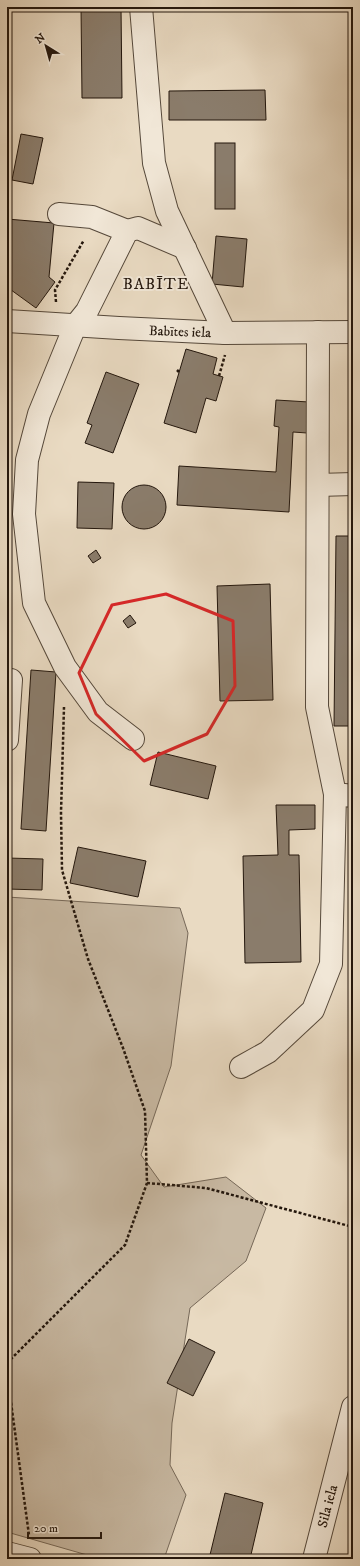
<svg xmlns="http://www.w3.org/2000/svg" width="360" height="1566" viewBox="0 0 360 1566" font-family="'IM FELL DW Pica',serif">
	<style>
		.green { fill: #c8b9a3; stroke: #766858 }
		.building { fill: #8a7c6b; stroke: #24170d }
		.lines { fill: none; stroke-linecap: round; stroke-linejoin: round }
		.minor-casing { stroke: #55483a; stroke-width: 24 }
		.path { stroke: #24170d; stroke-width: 2.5; stroke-dasharray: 3 2; stroke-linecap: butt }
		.minor { stroke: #f1e7d7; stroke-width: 22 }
		.marked { fill: none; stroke: #d62828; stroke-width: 3; stroke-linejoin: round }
		.labels { text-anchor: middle; stroke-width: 4; stroke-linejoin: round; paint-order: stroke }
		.street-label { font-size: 14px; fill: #24170d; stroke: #f1e7d7 }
		.quarter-label { font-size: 16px; letter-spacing: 1px; fill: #24170d; stroke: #f1e7d7 }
	</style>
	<rect width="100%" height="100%" fill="#e9dac2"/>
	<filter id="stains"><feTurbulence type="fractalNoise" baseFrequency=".005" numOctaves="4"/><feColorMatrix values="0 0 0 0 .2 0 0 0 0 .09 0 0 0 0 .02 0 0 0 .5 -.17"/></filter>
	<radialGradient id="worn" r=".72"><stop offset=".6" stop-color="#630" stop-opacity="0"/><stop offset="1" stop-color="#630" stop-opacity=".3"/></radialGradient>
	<path class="green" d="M7 897 180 908 188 933 171 1066 141 1155 164 1187 226 1177 266 1208 246 1261 190 1308 172 1423 170 1465 186 1495 164 1559H101L7 1532Z"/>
	<g class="building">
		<path d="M81 7H121L122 98H82Z"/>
		<path d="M265 90 266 120H169V91Z"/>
		<path d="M21 134 43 138 33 184 12 180Z"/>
		<rect x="215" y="143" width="20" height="66"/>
		<path d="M7 219 54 223 49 277 55 282 36 308 7 287Z"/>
		<path d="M216 236 247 239 243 287 212 284Z"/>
		<path d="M186 349 217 358 213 374 223 377 216 401 206 398 196 433 164 423Z"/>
		<path d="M106 372 139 384 113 453 85 443 92 425 87 423Z"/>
		<path d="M276 400 309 402 307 433 293 432 289 512 177 505 179 466 276 472 279 427 274 426Z"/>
		<path d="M78 482 114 483 112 529 77 528Z"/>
		<circle cx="144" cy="507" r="22"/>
		<path d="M336 536H353V726H334Z"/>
		<path d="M96 550 101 558 93 563 88 556Z"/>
		<path d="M270 584 273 700 220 701 217 586Z"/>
		<path d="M130 615 136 623 128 628 123 621Z"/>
		<path d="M31 670 56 672 46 831 21 829Z"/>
		<path d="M158 752 216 766 208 799 150 785Z"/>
		<path d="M276 805H315V829L289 830V855H299L301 962 245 963 243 856 278 855Z"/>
		<path d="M78 847 146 861 138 897 70 883Z"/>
		<path d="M7 858 43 859 42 890 7 889Z"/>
		<path d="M189 1339 215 1352 193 1396 167 1383Z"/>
		<path d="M225 1493 263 1503 250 1559H209Z"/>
	</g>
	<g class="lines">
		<g class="minor-casing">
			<g id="minor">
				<path d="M141 7 154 163 167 211 225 333"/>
				<path d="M59 214 92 217 127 231"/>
				<path d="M7 321 119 328 225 333 353 332"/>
				<path d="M318 332 317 707 335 794 353 796"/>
				<path d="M318 485 353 484"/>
				<path d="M7 680H11L7 740"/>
				<path d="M133 739 98 712 65 667 34 603 24 514 27 460 39 414 75 326 87 311 127 231 138 228 185 248"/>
				<path d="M241 1067 268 1052 313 1010 331 964 335 794"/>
				<path d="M7 1553 30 1559"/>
				<path d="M314 1559 353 1407"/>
			</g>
		</g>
		<g class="path">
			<path d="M56 302 55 290 84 240"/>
			<path d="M177 370 179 372"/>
			<path d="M219 376 225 355"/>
			<path d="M147 1183 206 1188 353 1227"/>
			<path d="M7 1363 125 1245 147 1183 145 1111 123 1048 88 959 62 870 61 813 64 707"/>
			<path d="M7 1373 29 1535"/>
		</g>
		<use href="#minor" class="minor"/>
	</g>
	<path class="marked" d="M166 594 233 621 235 686 207 734 144 761 96 714 79 673 112 605Z"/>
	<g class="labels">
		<g class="street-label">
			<text transform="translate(180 331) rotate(2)" y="5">Babītes iela</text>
			<text transform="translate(327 1506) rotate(-75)" y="5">Sila iela</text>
		</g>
		<g class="quarter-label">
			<text x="156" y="289">BABĪTE</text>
		</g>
	</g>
	<rect width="360" height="1566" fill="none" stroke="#e9dac2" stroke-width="24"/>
	<rect x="8" y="8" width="344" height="1550" fill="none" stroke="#24170d" stroke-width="2"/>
	<rect x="12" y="12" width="336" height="1542" fill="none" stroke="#24170d"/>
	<g transform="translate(46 46) rotate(323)" stroke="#f1e7d7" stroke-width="3" paint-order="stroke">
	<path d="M0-3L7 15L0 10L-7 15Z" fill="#24170d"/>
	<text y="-6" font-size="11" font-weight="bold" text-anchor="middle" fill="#24170d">N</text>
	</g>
	<path d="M28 1532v6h73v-6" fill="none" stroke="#24170d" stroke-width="2"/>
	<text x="34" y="1532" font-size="12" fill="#24170d" stroke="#f1e7d7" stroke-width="3" paint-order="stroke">20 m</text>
	<rect width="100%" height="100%" filter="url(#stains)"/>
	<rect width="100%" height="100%" fill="url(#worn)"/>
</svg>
